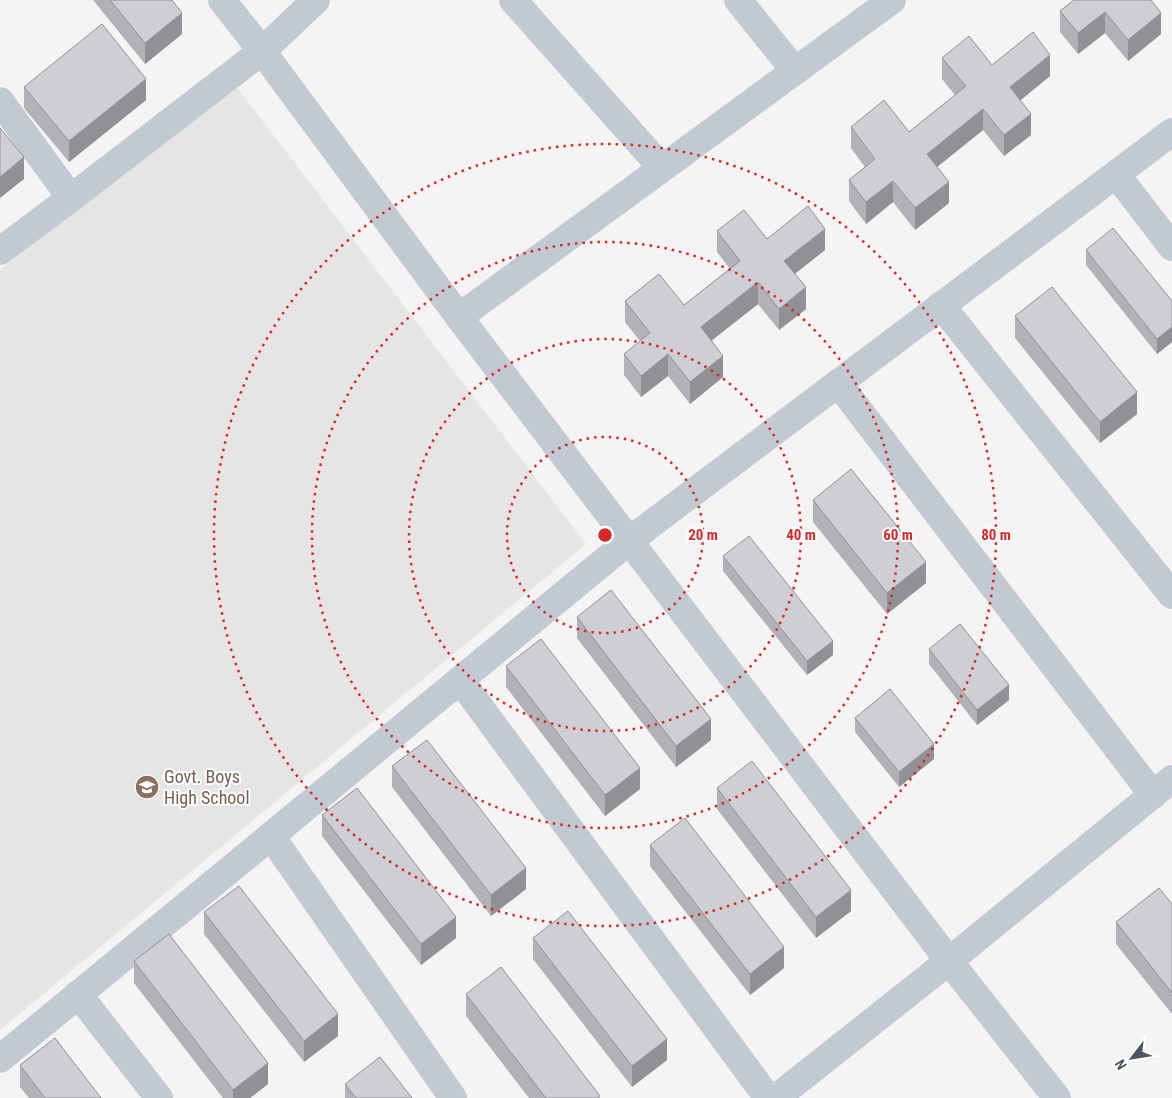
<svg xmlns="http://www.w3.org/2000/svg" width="1172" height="1098" viewBox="0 0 1172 1098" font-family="'Roboto Condensed',sans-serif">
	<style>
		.education { fill: #e6e4e5 }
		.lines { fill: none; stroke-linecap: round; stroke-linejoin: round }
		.minor { stroke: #c1cad2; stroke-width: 28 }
		.wall { fill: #b0b2b7 }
		.shaded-wall { fill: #909195 }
		.building { fill: #cdcfd5; stroke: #909195 }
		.ring { fill: none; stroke: #d62828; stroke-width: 2.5; stroke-dasharray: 2.5 5 }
		.labels { text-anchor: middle; stroke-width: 4; stroke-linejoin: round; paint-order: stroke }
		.education-label { font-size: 18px; fill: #785e54; stroke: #fff; text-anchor: start }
		.centre { fill: #d62828; stroke: #fff; stroke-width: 2.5 }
		.ring-label { font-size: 15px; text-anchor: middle; font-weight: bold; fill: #d62828; stroke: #fff; stroke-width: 4; stroke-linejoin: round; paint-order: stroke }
	</style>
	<rect width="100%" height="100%" fill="#f5f3f3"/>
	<path class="education" d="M232 81 586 544 0 1030V270Z"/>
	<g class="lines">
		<g class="minor">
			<path d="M222 0 262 51 459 317 949 961 1057 1098"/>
			<path d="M513 0 662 168"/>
			<path d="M738 0 795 71"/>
			<path d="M0 101 71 198"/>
			<path d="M1116 174 1172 247"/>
			<path d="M0 251 71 198 262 51 316 0"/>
			<path d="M941 305 1172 595"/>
			<path d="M459 317 892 0"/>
			<path d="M838 383 1153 795"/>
			<path d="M460 680 768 1098"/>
			<path d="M271 836 453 1098"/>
			<path d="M78 994 159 1098"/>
			<path d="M0 1059 630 540 1172 132"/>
			<path d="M776 1098 949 961 1172 779"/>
		</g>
	</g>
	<g class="wall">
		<path d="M93 0H172L182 34 145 64Z"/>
		<path d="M1074 0 1161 34 1128 61 1105 33 1078 54 1060 32V11Z"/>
		<path d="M942 58 992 65 1050 76 1020 100 1031 135 1004 156 983 130 937 167 949 203 915 230 893 202 866 224 849 201V180L865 167 851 148V127L909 132 955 95 942 79Z"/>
		<path d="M24 87 146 100 69 162 24 108Z"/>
		<path d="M717 231 767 239 825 250 795 274 806 309 779 330 758 304 712 340 723 377 690 404 668 376 641 397 624 375V354L640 341 625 322V301L684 305 730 269 717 252Z"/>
		<path d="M1086 250 1172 301V342L1157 354 1086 265Z"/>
		<path d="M1015 316 1137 414 1100 443 1015 338Z"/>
		<path d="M813 500 926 583 887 614 813 522Z"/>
		<path d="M723 556 833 655 807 675 723 571Z"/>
		<path d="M577 617 711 740 676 767 577 638Z"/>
		<path d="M929 649 1009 700 977 725 929 664Z"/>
		<path d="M506 666 640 789 605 816 506 687Z"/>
		<path d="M855 718 934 759 899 787 855 732Z"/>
		<path d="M392 766 526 889 491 916 392 787Z"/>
		<path d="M717 788 851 911 816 938 717 809Z"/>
		<path d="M322 815 456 938 421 965 322 836Z"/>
		<path d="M650 845 784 968 750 995 650 866Z"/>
		<path d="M1172 904V1014L1116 944V922Z"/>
		<path d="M204 912 338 1036 304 1062 204 934Z"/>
		<path d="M533 938 667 1060 632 1087 533 959Z"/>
		<path d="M134 961 268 1084 250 1098H223L134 983Z"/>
		<path d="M466 994 600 1098H529L466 1016Z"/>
		<path d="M20 1065 101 1098H29L20 1087Z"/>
		<path d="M345 1084 412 1098H345Z"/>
	</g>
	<g class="shaded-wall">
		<path d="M1105 12V33L1078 54V33Z"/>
		<path d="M182 13V34L145 64V43Z"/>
		<path d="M1161 13V34L1128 61V40Z"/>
		<path d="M1050 55V76L1010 109V87Z"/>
		<path d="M146 79V100L69 162V141Z"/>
		<path d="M983 109V130L927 175V154Z"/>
		<path d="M1031 114V135L1004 156V135Z"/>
		<path d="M24 157V179L0 198V177Z"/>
		<path d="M893 181V202L866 224V202Z"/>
		<path d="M949 182V203L915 230V208Z"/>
		<path d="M825 229V250L784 282V261Z"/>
		<path d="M758 282V304L701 349V327Z"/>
		<path d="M806 287V309L779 330V309Z"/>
		<path d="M1172 327V342L1157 354V339Z"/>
		<path d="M668 354V376L641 397V376Z"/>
		<path d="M723 356V377L690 404V382Z"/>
		<path d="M1137 392V414L1100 443V422Z"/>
		<path d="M926 562V583L887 614V593Z"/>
		<path d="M833 641V655L807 675V661Z"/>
		<path d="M1009 685V700L977 725V710Z"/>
		<path d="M711 719V740L676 767V746Z"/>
		<path d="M934 744V759L899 787V772Z"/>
		<path d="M640 768V789L605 816V795Z"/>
		<path d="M526 868V889L491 916V895Z"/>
		<path d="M851 890V911L816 938V917Z"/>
		<path d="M456 917V938L421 965V944Z"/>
		<path d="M784 947V968L750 995V974Z"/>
		<path d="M338 1014V1036L304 1062V1041Z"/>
		<path d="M667 1039V1060L632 1087V1066Z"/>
		<path d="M268 1063V1084L250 1098H233V1090Z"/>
	</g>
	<g class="building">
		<path d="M110 0H172L182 13 145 43Z"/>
		<path d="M1074 0H1151L1161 13 1128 40 1105 12 1078 33 1060 11Z"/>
		<path d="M102 24 146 79 69 141 24 87Z"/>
		<path d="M1033 32 1050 55 1010 87 1031 114 1004 135 983 109 927 154 949 182 915 208 893 181 866 202 849 180 875 159 851 127 884 100 909 132 966 86 942 58 969 36 992 65Z"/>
		<path d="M0 128 24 157 0 177Z"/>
		<path d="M808 206 825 229 784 261 806 287 779 309 758 282 701 327 723 356 690 382 668 354 641 376 624 354 650 333 625 301 659 274 684 305 740 261 717 231 744 210 767 239Z"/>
		<path d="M1113 228 1172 301V327L1157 339 1086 250Z"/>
		<path d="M1052 287 1137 392 1100 422 1015 316Z"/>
		<path d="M851 469 926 562 887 593 813 500Z"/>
		<path d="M749 536 833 641 807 661 723 556Z"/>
		<path d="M611 590 711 719 676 746 577 617Z"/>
		<path d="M960 624 1009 685 977 710 929 649Z"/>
		<path d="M541 639 640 768 605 795 506 666Z"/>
		<path d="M890 689 934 744 899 772 855 718Z"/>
		<path d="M427 740 526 868 491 895 392 766Z"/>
		<path d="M752 761 851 890 816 917 717 788Z"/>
		<path d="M357 788 456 917 421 944 322 815Z"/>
		<path d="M685 818 784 947 750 974 650 845Z"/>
		<path d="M239 886 338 1014 304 1041 204 912Z"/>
		<path d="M1159 888 1172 904V993L1116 922Z"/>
		<path d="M568 911 667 1039 632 1066 533 938Z"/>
		<path d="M169 934 268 1063 233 1090 134 961Z"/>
		<path d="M501 967 600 1096 597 1098H546L466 994Z"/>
		<path d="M55 1038 101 1098H45L20 1065Z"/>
		<path d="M380 1057 412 1098H356L345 1084Z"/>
	</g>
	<g class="ring">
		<circle cx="605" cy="535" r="98"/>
		<circle cx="605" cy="535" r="196"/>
		<circle cx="605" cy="535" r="293"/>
		<circle cx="605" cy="535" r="391"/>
	</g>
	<defs>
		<g id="school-disc" transform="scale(1.25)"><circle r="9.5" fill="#8d6e63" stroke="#fff"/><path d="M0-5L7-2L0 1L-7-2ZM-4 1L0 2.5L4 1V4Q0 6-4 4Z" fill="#fff"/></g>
	</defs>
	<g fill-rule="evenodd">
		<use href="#school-disc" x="147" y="787"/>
	</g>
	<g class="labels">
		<g class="education-label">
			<text x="164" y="783">Govt. Boys<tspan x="164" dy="21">High School</tspan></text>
		</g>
	</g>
	<circle cx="605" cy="535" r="8" class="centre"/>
	<g class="ring-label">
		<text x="703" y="540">20 m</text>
		<text x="801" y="540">40 m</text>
		<text x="898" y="540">60 m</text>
		<text x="996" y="540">80 m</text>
	</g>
	<g transform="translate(1132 1058) rotate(239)" stroke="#ffffff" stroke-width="4" paint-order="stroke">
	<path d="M0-4L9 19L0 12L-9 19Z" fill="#4a5661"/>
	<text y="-8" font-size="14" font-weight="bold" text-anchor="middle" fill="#4a5661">N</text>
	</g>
</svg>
